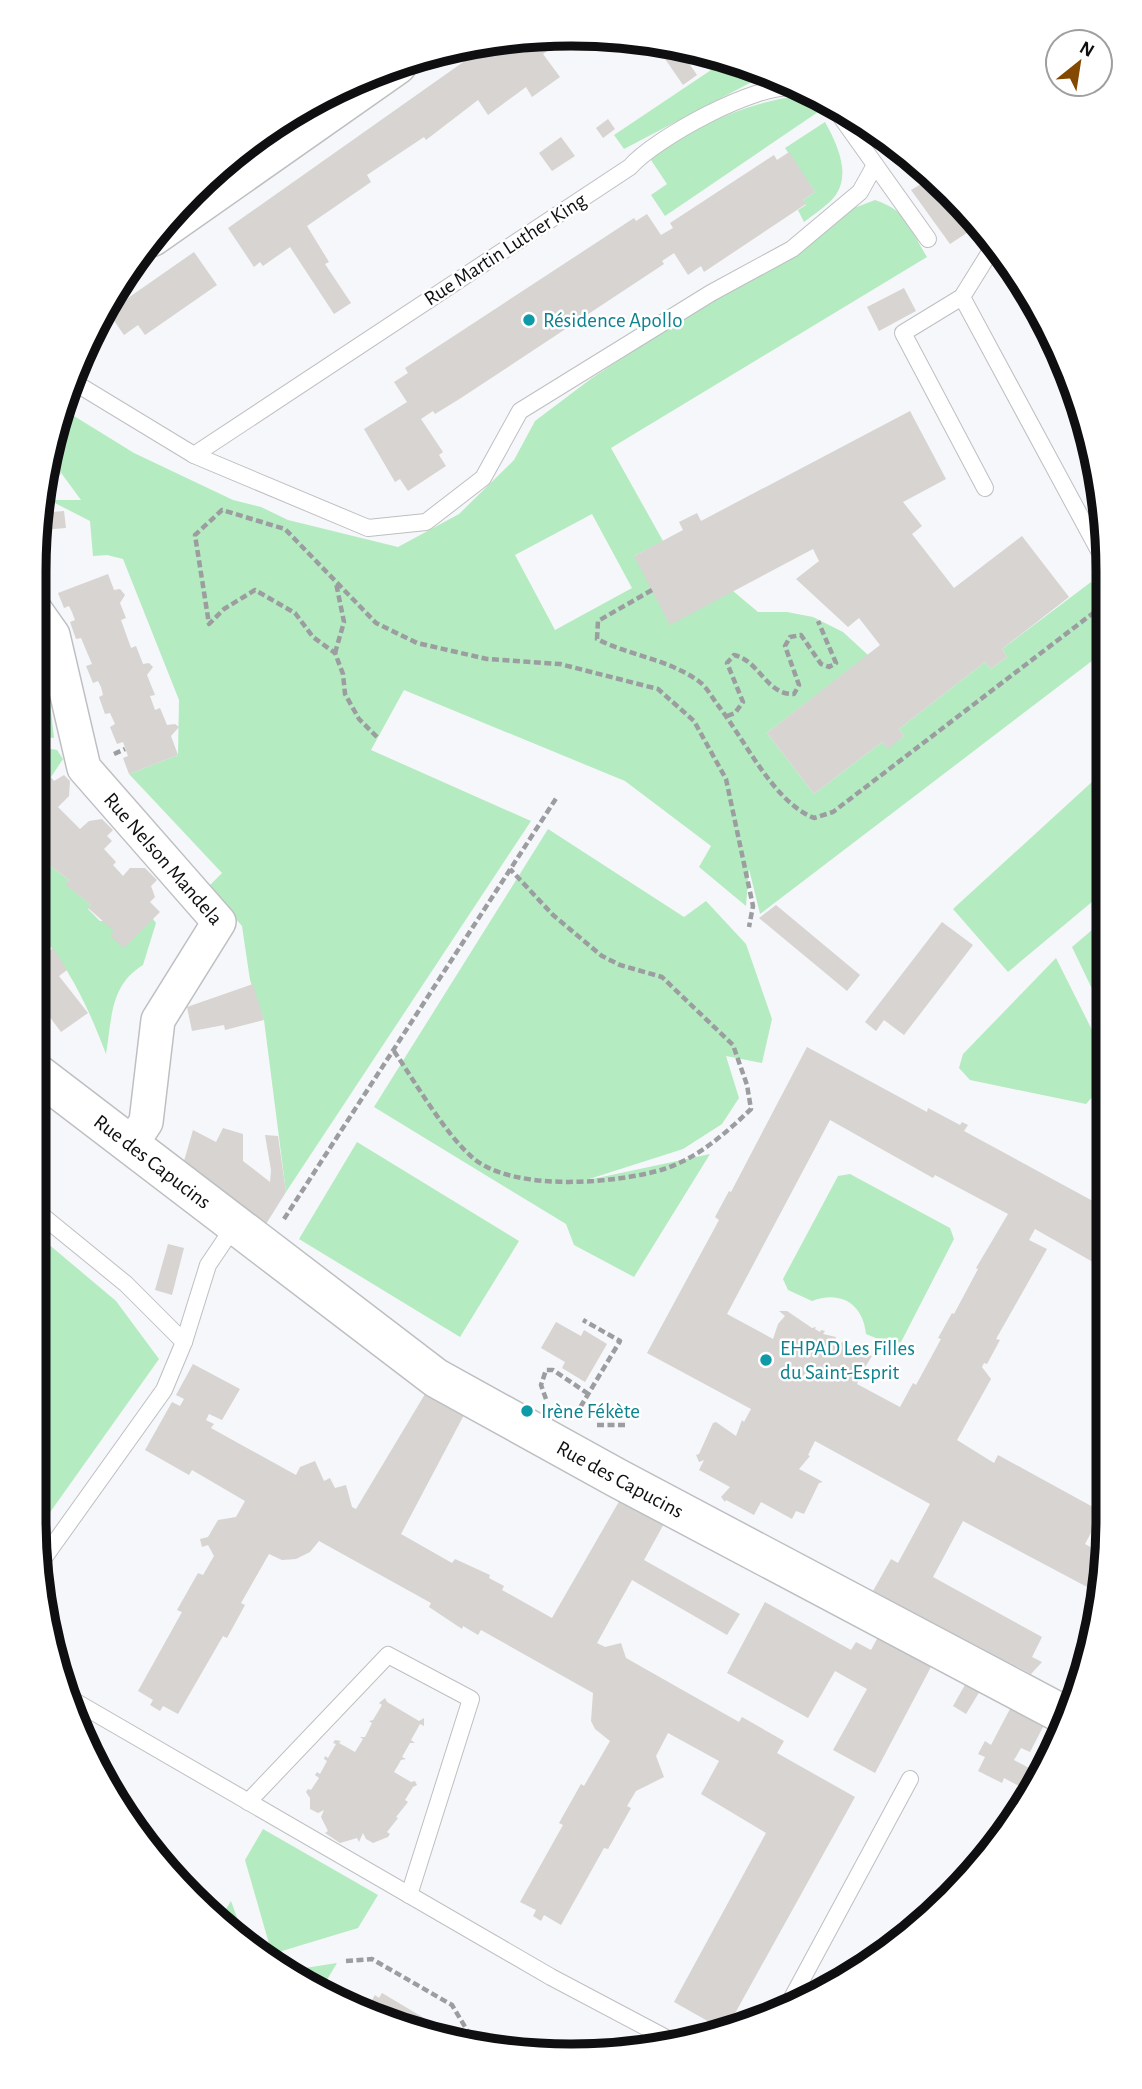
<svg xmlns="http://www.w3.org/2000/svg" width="1142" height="2089" viewBox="0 0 1142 2089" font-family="'Alegreya Sans',sans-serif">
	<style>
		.green { fill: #b4ebc0; fill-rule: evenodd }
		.building { fill: #d7d4d1; fill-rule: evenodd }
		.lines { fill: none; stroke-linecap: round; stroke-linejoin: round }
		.service-casing { stroke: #bebfc2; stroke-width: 18 }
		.minor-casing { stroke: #bebfc2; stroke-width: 36 }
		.tertiary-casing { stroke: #bebfc2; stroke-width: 41 }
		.path { stroke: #9c9da0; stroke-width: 4.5; stroke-dasharray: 7 3.5; stroke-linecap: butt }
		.service { stroke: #fff; stroke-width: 16 }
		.minor { stroke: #fff; stroke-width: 33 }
		.tertiary { stroke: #fff; stroke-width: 38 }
		.culture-dot { fill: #0f9aa8; stroke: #fff; stroke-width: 2.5 }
		.labels { text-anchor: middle; stroke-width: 5; stroke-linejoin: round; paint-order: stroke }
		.street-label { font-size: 21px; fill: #0f0f11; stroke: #fff }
		.culture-label { font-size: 21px; fill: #0d838f; stroke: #fff; text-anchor: start }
		.rim { fill: none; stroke: #0f0f11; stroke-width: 9 }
	</style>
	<rect width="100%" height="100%" fill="#f6f7fa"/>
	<g class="green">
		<path d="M729 58 769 73 624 149 614 135Z"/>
		<path d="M796 96 818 112 665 216 651 195 667 184 649 157C697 127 739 105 796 96Z"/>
		<path d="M825 122C836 142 852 174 835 196 827 206 814 214 804 222L798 210 806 205 803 200 815 192 785 148Z"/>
		<path d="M875 200C910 212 909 228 927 257L611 448 663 541 634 556 733 591 758 612H787L813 617 843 632 868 655 767 733 814 794 882 742 888 748 904 736 899 729 985 662 991 669 1007 657 1002 649 1091 582 1105 607V651L760 914 749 869 746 906 699 867 711 846 625 781 404 690 371 750 531 821 286 1192 264 1020 250 980 242 926 208 887 222 873 129 774 178 755 179 700 123 559 107 555 93 556 90 521 49 500H81L48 455 52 431 61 408 134 453 233 500 261 507 288 520 398 547 459 514 514 460 535 421 592 378 690 314 798 254 854 208ZM592 514 632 588 555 630 515 555Z"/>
		<path d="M50 703 54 738 34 736V714Z"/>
		<path d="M34 746 57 750 63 759 51 777 42 779 34 772Z"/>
		<path d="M1105 770V891L1008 972 953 909Z"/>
		<path d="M548 829 684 917 706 901 746 944 772 1019 762 1063 726 1056 739 1098 722 1124 683 1149 583 1181 710 1154 634 1277 574 1245 566 1224 374 1107Z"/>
		<path d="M34 842 49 857 45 862 69 880 66 884 91 905 88 909 100 921 153 919 156 923 143 965C110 985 112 1018 106 1054 88 1007 69 965 34 927Z"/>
		<path d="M1106 918V1018L1072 947Z"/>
		<path d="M1056 958 1106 1058V1081L1086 1104 970 1080 959 1068 963 1054Z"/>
		<path d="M357 1142 519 1241 460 1337 299 1239Z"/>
		<path d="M850 1174 950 1228 954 1239 901 1342 890 1344 866 1334C863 1304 841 1290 812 1301L788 1290 783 1279 838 1176Z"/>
		<path d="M34 1232 116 1301 159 1359 36 1532Z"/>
		<path d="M263 1829 378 1895 358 1928 272 1954 245 1860Z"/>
		<path d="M231 1901 245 1940 221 1917Z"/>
		<path d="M337 1963 322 1988 286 1971Z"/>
	</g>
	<g class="building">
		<path d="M535 34 568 35 543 54 560 77 532 97 526 87 488 115 478 100 426 140 424 137 367 175 371 182 307 226 329 262 325 264 351 303 334 314 290 247 263 266 260 262 254 267 228 228 493 41Z"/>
		<path d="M668 44 677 46 697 75 683 85 659 50Z"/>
		<path d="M608 119 615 129 603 138 596 128Z"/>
		<path d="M561 137 575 156 552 171 539 153Z"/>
		<path d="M789 152 815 192 803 200 806 204 704 272 701 266 688 275 674 253 662 261 664 264 461 398 435 414 433 411 421 419 443 452 439 455 446 466 408 491 400 479 395 482 364 429 407 402 394 382 408 373 405 368 634 218 636 221 647 214 661 235 673 228 670 223 774 155 777 160Z"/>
		<path d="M933 177 951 190 979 225 950 244 911 190Z"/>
		<path d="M194 252 217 285 145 335 138 325 124 335 108 312Z"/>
		<path d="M904 288 916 311 879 331 867 307Z"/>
		<path d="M910 411 946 479 903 502 922 526 912 534 954 588 1022 536 1069 597 1002 649 1007 657 991 669 985 662 899 729 904 736 888 749 882 742 814 794 767 733 880 645 859 618 848 627 796 579 819 561 813 549 670 625 634 556 683 530 679 522 697 513 701 521Z"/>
		<path d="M48 455 61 473 55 483 43 481Z"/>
		<path d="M64 511 66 528 41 530 40 513Z"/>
		<path d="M108 574 114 590 120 589 125 595 120 603 126 618 121 620 131 648 136 646 143 664 149 663 153 667 147 675 155 695 150 696 155 710 160 708 167 725 175 724 179 727 171 736 178 755 129 774 123 758 128 756 123 742 117 744 110 727 115 724 110 713 105 714 99 697 103 695 101 687 98 681 93 683 86 666 92 664 81 638 76 639 70 622 75 620 72 612 69 606 64 608 58 593Z"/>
		<path d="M34 772 42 779 51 777 54 781 64 775 70 781 69 796 58 807 80 829 89 821 102 819 113 830 107 836 112 841 104 849 116 862 113 865 123 876 130 868H145L157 880 151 886 155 897 150 902 160 912 124 948 110 935 114 931 88 908 91 905 65 884 69 880 45 862 49 857 34 842Z"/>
		<path d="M776 905 860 975 847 991 759 918Z"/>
		<path d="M942 922 973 945 904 1035 884 1020 876 1031 865 1022Z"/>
		<path d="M53 948 67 970 59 976 88 1013 61 1032 34 996V964Z"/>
		<path d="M253 984 264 1020 225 1030 224 1025 192 1031 187 1007Z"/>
		<path d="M807 1047 927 1112 928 1108 960 1125 962 1122 968 1125 964 1131 1102 1206 1106 1204 1107 1270 1035 1229 1029 1240 1047 1249 996 1339 1000 1340 987 1364 984 1363 982 1367 991 1379 957 1440 994 1463 998 1455 1102 1512 1085 1544 1107 1556 1089 1588 963 1521 933 1577 1042 1637 1032 1657 1042 1662 1031 1674 873 1591 891 1559 898 1563 930 1504 815 1441 808 1455 810 1456 799 1469 823 1482 819 1483 804 1514 796 1511 792 1519 761 1502 754 1515 726 1500 725 1502 721 1497 730 1487 699 1470 704 1460 699 1462 696 1455 699 1454 713 1423 716 1422 736 1436 742 1420 744 1422 751 1409 647 1353 719 1220 715 1217 729 1191 731 1192ZM830 1120 933 1178 935 1175 1008 1214 976 1268 978 1269 954 1314 952 1313 938 1338 941 1339 916 1385 913 1383 900 1407 857 1384 863 1372 867 1371 864 1369 872 1356 869 1355 867 1358 858 1353 843 1345 844 1342 840 1343 835 1340 836 1337 823 1334 825 1331 821 1330 820 1332 815 1329 816 1327 812 1328 787 1311H779L785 1316 778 1324 773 1339 727 1314Z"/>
		<path d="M223 1128 243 1134V1161L270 1182 271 1170 265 1135 278 1136 286 1192 266 1224 184 1161 193 1130 216 1142Z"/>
		<path d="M168 1244 184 1248 172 1295 155 1290Z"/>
		<path d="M556 1322 581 1336 584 1330 607 1344 585 1382 562 1368 565 1362 541 1348Z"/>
		<path d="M193 1364 240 1389 222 1420 209 1414 206 1420 214 1424 211 1428 296 1475 300 1467 315 1461 324 1481 330 1478 335 1488 346 1485 352 1507 356 1509 425 1394 464 1415 401 1534 452 1563 455 1559 490 1575 489 1578 504 1586 502 1590 552 1618 621 1498 665 1522 644 1560 740 1614 727 1635 632 1580 597 1643 605 1647 621 1643 626 1658 739 1722 742 1717 784 1741 777 1753 855 1797 728 2026 720 2028 674 2002 766 1833 701 1794 719 1761 668 1733 656 1756 664 1777 636 1791 627 1806 631 1808 608 1849 604 1848 561 1925 544 1915 541 1921 533 1916 536 1910 520 1902 563 1825 559 1823 581 1784 584 1786 610 1741 595 1729 591 1721 593 1693 481 1630 478 1635 463 1626 462 1629 429 1607 431 1603 319 1541 310 1552 296 1559 282 1560 269 1554 241 1603 245 1605 227 1638 223 1636 178 1714 163 1706 160 1711 150 1705 153 1700 138 1691 182 1612 177 1610 198 1573 203 1575 214 1556 208 1545 202 1547 200 1539 208 1537 218 1520 236 1517 245 1501 192 1470 189 1475 145 1450 172 1402 180 1406 184 1399 176 1395Z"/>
		<path d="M765 1602 851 1650 856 1642 871 1650 878 1637 932 1665 875 1773 833 1750 867 1689 835 1671 808 1718 727 1673Z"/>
		<path d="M1086 1667 1074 1697 1065 1692Z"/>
		<path d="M966 1683 980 1691 966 1714 953 1706Z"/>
		<path d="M385 1698 387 1702 419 1721 424 1718V1726L420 1724 411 1740 415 1743H410L402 1757 406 1759 401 1760 394 1772 411 1782 415 1781 417 1785 413 1787 405 1800 408 1802 396 1817 398 1818 387 1832 390 1834 388 1837 373 1843 366 1839 363 1833 359 1842 357 1838 340 1843 325 1833 328 1831 321 1817 324 1810 318 1813 310 1809V1798L306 1792 308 1789 311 1790 319 1778 315 1775 317 1772 320 1774 327 1761 324 1759 325 1756 328 1758 336 1744 333 1743 335 1740 341 1741 339 1743 355 1752 363 1739 360 1737H365L372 1723 369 1721 373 1720 382 1705 379 1703Z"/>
		<path d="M1011 1707 1044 1725 1030 1752 1021 1748 1014 1760 1042 1775 1032 1793 1004 1778 1002 1783 978 1771 985 1757 978 1754 985 1741 991 1745Z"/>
		<path d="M382 1993 424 2018 425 2032 367 2008 375 1995 379 1998Z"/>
	</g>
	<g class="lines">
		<g class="service-casing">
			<g id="service">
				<path d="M829 100 928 239"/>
				<path d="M997 246 990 252 962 297 1104 560"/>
				<path d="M962 297 903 333 985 488"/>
				<path d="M72 381 194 455 630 167C654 139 757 82 794 88 806 90 819 97 830 101"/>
				<path d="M194 455 368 528 426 522 483 478 520 411 711 293 792 249 860 192 875 165"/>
				<path d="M34 1209 126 1284 184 1342"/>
				<path d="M41 1562 164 1390 184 1342 208 1265 235 1225"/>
				<path d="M64 1695 551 1977 670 2040"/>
				<path d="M248 1802 388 1655 471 1699 409 1895"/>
				<path d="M786 2009 910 1779"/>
			</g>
		</g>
		<g class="minor-casing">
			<g id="minor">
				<path id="s1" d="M34 608 53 635 84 768 219 922 158 1020 146 1122 130 1146"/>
			</g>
		</g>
		<g class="tertiary-casing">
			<g id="tertiary">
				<path d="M152 237 397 65"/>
				<path id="s2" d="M34 1071 436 1378 617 1478 1066 1716"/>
			</g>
		</g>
		<g class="path">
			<path d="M652 590 598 621 597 639C630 656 670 659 701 683 707 688 712 697 717 704 744 738 773 802 814 818L833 812 1105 604"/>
			<path d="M335 653 344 622 336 583"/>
			<path d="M727 716 735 713 743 702 727 663 734 655C760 661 766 695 794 694L799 685 785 646 790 637 801 635 821 664 829 667 836 663 818 621"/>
			<path d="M377 737 359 719 345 694 343 674 335 653 313 637 295 613 255 590 224 609 209 624 195 535 222 510 285 529 376 623 417 643 487 659 560 664 658 689 694 721 726 779 753 906 749 927"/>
			<path d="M34 743 47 745"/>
			<path d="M114 754 125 749"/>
			<path d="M394 1051C415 1082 445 1134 473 1158 513 1192 616 1184 664 1169 698 1158 726 1133 751 1109L747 1085 733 1045 662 977 620 965 602 956 553 915 510 869"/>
			<path d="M284 1219 557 797"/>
			<path d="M546 1399 541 1385 546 1370H553L587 1393"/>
			<path d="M575 1416 620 1341 583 1320"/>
			<path d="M597 1425H628"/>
			<path d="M346 1961 372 1959 452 2005 470 2035 478 2042"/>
			<path d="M521 2046 550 2049"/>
		</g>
		<use href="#service" class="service"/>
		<use href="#minor" class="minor"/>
		<use href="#tertiary" class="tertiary"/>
	</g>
	<g class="culture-dot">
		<circle cx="529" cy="320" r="7"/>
		<circle cx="766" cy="1360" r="7"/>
		<circle cx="527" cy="1411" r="7"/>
	</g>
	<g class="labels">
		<g class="street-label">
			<text transform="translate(505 249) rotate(-33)" y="7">Rue Martin Luther King</text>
			<text dy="7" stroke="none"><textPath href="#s1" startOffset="290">Rue Nelson Mandela</textPath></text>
			<text dy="7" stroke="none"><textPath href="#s2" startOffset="149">Rue des Capucins</textPath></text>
			<text dy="7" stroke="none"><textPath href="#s2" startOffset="716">Rue des Capucins</textPath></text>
		</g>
		<g class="culture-label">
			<text x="543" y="327">Résidence Apollo</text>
			<text x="780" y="1355">EHPAD Les Filles<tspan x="780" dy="24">du Saint-Esprit</tspan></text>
			<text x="541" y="1418">Irène Fékète</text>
		</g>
	</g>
	<path d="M0 0H1142V2089H0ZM571 46H571A525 525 0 0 1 1096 571V1519A525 525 0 0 1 571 2044H571A525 525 0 0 1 46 1519V571A525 525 0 0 1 571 46Z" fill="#fff" fill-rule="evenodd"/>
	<path class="rim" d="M571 46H571A525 525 0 0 1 1096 571V1519A525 525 0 0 1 571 2044H571A525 525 0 0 1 46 1519V571A525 525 0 0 1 571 46Z"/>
	<g transform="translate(1079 63) rotate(30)"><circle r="33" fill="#ffffff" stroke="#9f9fa0" stroke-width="2"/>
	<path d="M0-5L12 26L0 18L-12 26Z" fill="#844901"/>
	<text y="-10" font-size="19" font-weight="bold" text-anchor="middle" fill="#0f0f11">N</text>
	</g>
</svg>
